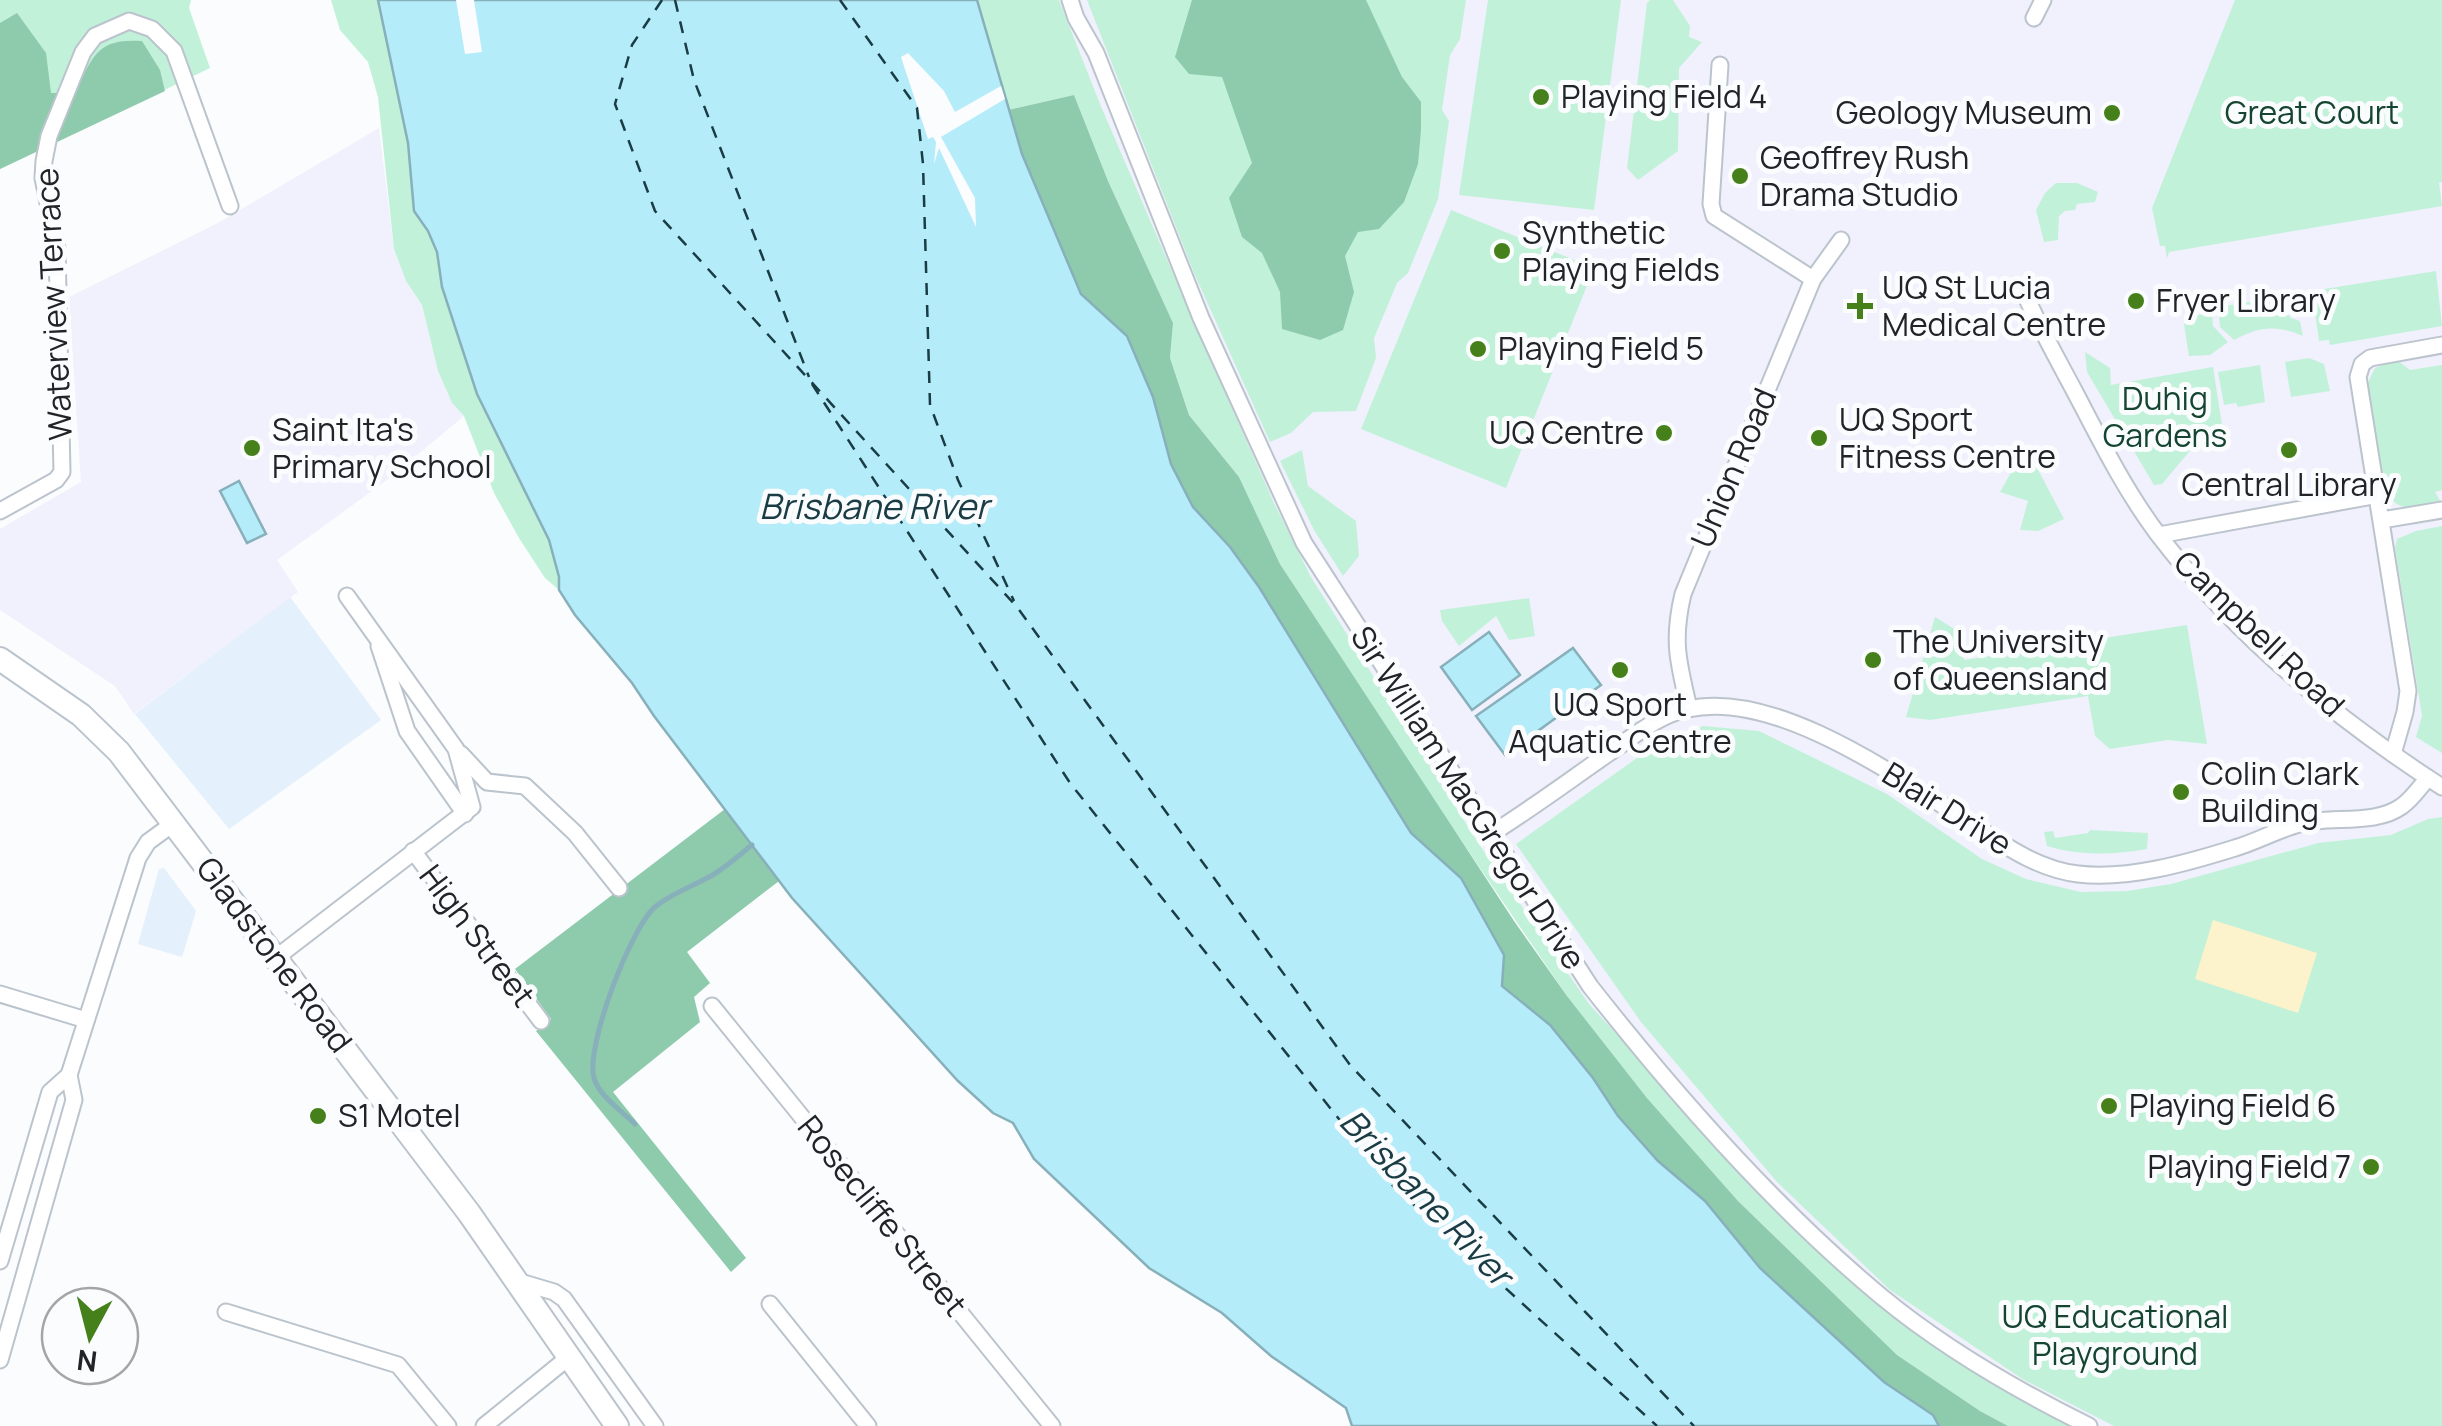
<svg xmlns="http://www.w3.org/2000/svg" width="2442" height="1426" viewBox="0 0 2442 1426" font-family="Manrope,sans-serif">
	<style>
		.built { fill: #e4f0fc }
		.education { fill: #f1f0fd }
		.green { fill: #c1f2d9 }
		.forest { fill: #8ecaac }
		.sand { fill: #fcf2cc }
		.water { fill: #b4ecfa; stroke: #88b0bb; stroke-width: 2.5 }
		.pier { fill: #fafcfd }
		.lines { fill: none; stroke-linecap: round; stroke-linejoin: round }
		.stream { stroke: #88b0bb; stroke-width: 5 }
		.ferry { stroke: #1a3c44; stroke-width: 2.5; stroke-dasharray: 12 10; stroke-linecap: butt }
		.minor-casing { stroke: #bbc4cd; stroke-width: 19 }
		.primary-casing { stroke: #bbc4cd; stroke-width: 26 }
		.minor { stroke: #fff; stroke-width: 15 }
		.primary { stroke: #fff; stroke-width: 22 }
		.poi-dot { fill: #46801b; stroke: #fafcfd; stroke-width: 4 }
		.labels { text-anchor: middle; stroke-width: 10; stroke-linejoin: round; paint-order: stroke }
		.poi-label { font-size: 32px; fill: #212427; stroke: #fafcfd; text-anchor: start }
		.park-label { font-size: 32px; fill: #154531; stroke: #fafcfd }
		.street-label { font-size: 32px; fill: #212427; stroke: #fafcfd }
		.water-label { font-size: 35px; font-style: italic; fill: #1a3c44; stroke: #fafcfd }
	</style>
	<rect width="100%" height="100%" fill="#fafcfd"/>
	<g class="built">
		<path d="M290 597 381 720 229 829 135 714Z"/>
		<path d="M164 868 196 911 182 957 138 944 159 869Z"/>
	</g>
	<g class="education">
		<path d="M977 0H2442V1426H1939L1933 1415 1884 1382 1760 1268 1022 154Z"/>
		<path d="M379 128 394 249 406 281 422 305 438 371 452 403 464 416 387 480 277 560 298 592 134 714 115 686 0 610V529L81 482 69 297 218 223Z"/>
	</g>
	<g class="green">
		<path d="M0 0H191L189 8 210 68 0 169Z"/>
		<path d="M331 0H378L408 143 414 211 428 231 437 252 442 287 477 394 549 540 559 578V590L545 578 519 538 494 493 464 416 452 403 438 371 422 305 406 281 394 249 378 97 368 62 340 30Z"/>
		<path d="M977 0H1059L1100 104 1206 350 1274 503 1311 577 1479 844 1589 1004 1798 1232 1905 1323 2075 1426H2008L1980 1411 1897 1355 1738 1201 1647 1098 1567 996 1412 768 1280 564 1239 477 1189 415 1170 358 1173 323 1108 181 1074 95 1008 110Z"/>
		<path d="M1087 0H1466L1460 39 1450 55 1442 110 1449 121 1438 199 1408 273 1397 283 1374 338 1376 358 1356 411 1313 412 1291 433 1270 442 1194 273Z"/>
		<path d="M1488 0H1621L1594 210 1459 195Z"/>
		<path d="M1650 0H1673L1690 26 1689 37 1702 42 1679 68 1678 151 1638 180 1627 168 1647 3Z"/>
		<path d="M2235 0H2442V182L2439 183 2442 206 2169 252 2167 259 2165 246H2160L2152 208Z"/>
		<path d="M2056 183H2077L2098 192 2095 202 2077 204 2075 210 2065 211 2059 216 2058 240 2044 242 2036 210 2045 193Z"/>
		<path d="M1451 210 1594 268 1506 488 1361 429Z"/>
		<path d="M2436 271 2442 326 2330 345 2329 340 2319 341 2312 291Z"/>
		<path d="M2295 295 2297 301 2288 306 2287 313 2291 318 2300 321 2303 336C2276 325 2260 326 2234 340L2220 327 2218 307Z"/>
		<path d="M2212 312 2213 326 2228 342 2210 355 2189 356 2183 318Z"/>
		<path d="M2085 352 2110 368 2111 385 2213 367 2222 425 2210 427 2162 484 2154 485 2087 372Z"/>
		<path d="M2309 358 2324 364 2330 391 2291 397 2285 362Z"/>
		<path d="M2397 360 2410 370 2442 365V490L2435 492 2442 504C2420 507 2400 515 2386 493L2367 384 2375 368Z"/>
		<path d="M2260 365 2265 402 2238 407 2236 403 2224 405 2218 372Z"/>
		<path d="M1302 450 1308 486 1356 521 1359 556 1343 576 1314 530 1280 461Z"/>
		<path d="M2032 458 2064 519 2038 531 2020 530 2028 501 2000 492 2013 469Z"/>
		<path d="M2442 526V753L2416 737 2422 716 2395 548 2397 539 2416 531Z"/>
		<path d="M1529 598 1535 636 1509 640 1496 616 1459 646 1442 621 1440 610Z"/>
		<path d="M1935 617 1956 630 1964 660 2187 625 2207 744 2168 740 2110 749 2095 736 2088 696 1930 720 1906 717Z"/>
		<path d="M1703 726 1759 731 1887 794 1982 859 2026 879 2081 892 2127 891 2171 884 2318 843 2391 835 2428 819 2442 817V1426H2114L2024 1380 1890 1290 1777 1182 1641 1022 1516 844 1644 753Z"/>
		<path d="M2090 830 2148 833 2147 849C2113 855 2080 856 2047 846L2044 832 2053 831 2055 838 2088 833Z"/>
	</g>
	<g class="forest">
		<path d="M1192 0H1366L1402 77 1421 102V130L1418 164 1404 202 1379 229 1358 232 1345 256 1354 292 1343 330 1320 340 1282 329 1280 292 1262 253 1242 237 1229 198 1252 163 1222 77 1189 74 1175 57Z"/>
		<path d="M17 13 46 53 51 93H74C94 56 96 38 142 41L160 70 165 91 0 169V23Z"/>
		<path d="M1074 95 1108 181 1173 323 1170 358 1189 415 1239 477 1280 564 1514 921 1567 996 1647 1098 1738 1201 1897 1355 1980 1411 2008 1426H1939L1933 1415 1884 1382 1760 1268 1705 1201 1658 1161 1618 1116 1593 1078 1550 1025 1502 986 1504 955 1461 878 1411 833 1259 587 1230 547 1193 507 1171 464 1153 397 1127 336 1081 294 1022 154 1008 110Z"/>
		<path d="M725 809 779 881 687 952 710 983 694 997 700 1022 613 1092 746 1258 731 1272 536 1031 551 1019 515 969Z"/>
	</g>
	<path class="sand" d="M2213 920 2317 953 2298 1013 2195 979Z"/>
	<g class="water">
		<path d="M378 0H977L1022 154 1081 294 1127 336 1153 397 1171 464 1193 507 1230 547 1259 587 1411 833 1461 878 1504 955 1502 986 1550 1025 1593 1078 1618 1116 1658 1161 1705 1201 1760 1268 1884 1382 1933 1415 1939 1426H1352L1346 1408 1271 1356 1222 1313 1149 1268 1034 1159 1013 1123 993 1113 958 1081 792 898 654 716 632 683 575 615 559 590V577L549 540 477 394 442 287 437 252 428 231 414 211 408 143Z"/>
		<path d="M239 481 266 534 247 543 220 491Z"/>
		<path d="M1489 632 1520 675 1472 710 1441 667Z"/>
		<path d="M1573 648 1601 685 1505 755 1476 716Z"/>
	</g>
	<g class="pier">
		<path d="M456 0H474L482 52 465 54Z"/>
		<path d="M908 53 944 91 955 112 1001 86 1005 99 941 137 975 198 976 227 939 148 934 164 936 142 933 137 928 139 901 57Z"/>
	</g>
	<g class="lines">
		<path class="stream" d="M635 1124C622 1111 599 1096 594 1078 585 1048 630 929 655 907 671 894 691 887 709 877 724 869 738 856 752 845"/>
		<g class="ferry">
			<path d="M662 0 632 45 615 104 655 211 1017 607 1350 1065 1694 1426"/>
			<path d="M675 0 694 80 809 377"/>
			<path d="M840 0 917 108 923 164 930 405 958 480 1014 601"/>
			<path d="M812 384 1070 783 1391 1184 1657 1426"/>
		</g>
		<g class="minor-casing">
			<g id="minor">
				<path d="M1070 0 1076 18 1096 53 1201 318 1304 543 1590 986C1674 1093 1777 1210 1882 1297 1944 1348 2018 1391 2089 1426"/>
				<path d="M2034 18 2043 0"/>
				<path d="M1720 65 1711 204 1714 216 1813 279"/>
				<path d="M2024 292C2039 327 2058 360 2076 394 2101 442 2125 490 2157 533 2234 634 2336 719 2442 787"/>
				<path d="M0 511 56 480 62 472 57 248 43 178 44 161 49 136 83 52 95 36 129 21 152 29 174 51 230 206"/>
				<path d="M2382 520 2442 510"/>
				<path d="M2159 535 2378 495"/>
				<path d="M379 646 407 731 465 814"/>
				<path d="M1689 708C1678 662 1672 640 1683 594L1813 279 1841 240"/>
				<path d="M461 754 487 782 525 786 575 833 619 888"/>
				<path d="M2393 754 2405 712 2408 691 2358 377 2362 364 2370 358 2442 345"/>
				<path d="M1491 834C1531 809 1570 780 1609 753 1634 736 1658 715 1688 709 1776 689 1899 778 1970 823 2004 845 2037 869 2078 874 2128 880 2187 863 2235 848 2256 842 2277 830 2299 824 2330 815 2375 826 2402 806 2412 799 2420 787 2428 778"/>
				<path d="M413 851 541 1021"/>
				<path d="M277 957 472 807 456 749 347 596"/>
				<path d="M0 994 86 1020"/>
				<path d="M712 1006 1052 1426"/>
				<path d="M0 1261 50 1092 69 1075 138 858 148 842 174 823"/>
				<path d="M517 1281 554 1292 564 1299 655 1426"/>
				<path d="M770 1304 868 1426"/>
				<path d="M226 1312 398 1365 448 1426"/>
				<path d="M0 1360 74 1100 69 1075"/>
				<path d="M484 1426 569 1357"/>
			</g>
		</g>
		<g class="primary-casing">
			<path id="primary" d="M0 659 81 715 119 752 469 1213 617 1426"/>
		</g>
		<use href="#minor" class="minor"/>
		<use href="#primary" class="primary"/>
	</g>
	<g class="poi-dot">
		<circle cx="1541" cy="97" r="10"/>
		<circle cx="2112" cy="113" r="10"/>
		<circle cx="1740" cy="176" r="10"/>
		<circle cx="1502" cy="251" r="10"/>
		<circle cx="2136" cy="301" r="10"/>
		<path d="M1855 291h10v10h10v10h-10v10h-10v-10h-10v-10h10z"/>
		<circle cx="1478" cy="349" r="10"/>
		<circle cx="1664" cy="433" r="10"/>
		<circle cx="1819" cy="438" r="10"/>
		<circle cx="252" cy="448" r="10"/>
		<circle cx="2289" cy="450" r="10"/>
		<circle cx="1873" cy="660" r="10"/>
		<circle cx="1620" cy="670" r="10"/>
		<circle cx="2181" cy="792" r="10"/>
		<circle cx="2109" cy="1106" r="10"/>
		<circle cx="318" cy="1116" r="10"/>
		<circle cx="2371" cy="1167" r="10"/>
	</g>
	<g class="labels">
		<g class="poi-label">
			<text x="1561" y="108">Playing Field 4</text>
			<text x="2092" y="124" text-anchor="end">Geology Museum</text>
			<text x="1760" y="169">Geoffrey Rush<tspan x="1760" dy="37">Drama Studio</tspan></text>
			<text x="1522" y="244">Synthetic<tspan x="1522" dy="37">Playing Fields</tspan></text>
			<text x="1882" y="299">UQ St Lucia<tspan x="1882" dy="37">Medical Centre</tspan></text>
			<text x="2156" y="312">Fryer Library</text>
			<text x="1498" y="360">Playing Field 5</text>
			<text x="1839" y="431">UQ Sport<tspan x="1839" dy="37">Fitness Centre</tspan></text>
			<text x="272" y="441">Saint Ita's<tspan x="272" dy="37">Primary School</tspan></text>
			<text x="1644" y="444" text-anchor="end">UQ Centre</text>
			<text x="2289" y="496" text-anchor="middle">Central Library</text>
			<text x="1893" y="653">The University<tspan x="1893" dy="37">of Queensland</tspan></text>
			<text x="1620" y="716" text-anchor="middle">UQ Sport<tspan x="1620" dy="37">Aquatic Centre</tspan></text>
			<text x="2201" y="785">Colin Clark<tspan x="2201" dy="37">Building</tspan></text>
			<text x="2129" y="1117">Playing Field 6</text>
			<text x="338" y="1127">S1 Motel</text>
			<text x="2351" y="1178" text-anchor="end">Playing Field 7</text>
		</g>
		<g class="park-label">
			<text x="2312" y="124">Great Court</text>
			<text x="2165" y="410">Duhig<tspan x="2165" dy="37">Gardens</tspan></text>
			<text x="2115" y="1328">UQ Educational<tspan x="2115" dy="37">Playground</tspan></text>
		</g>
		<g class="street-label">
			<text transform="translate(54 304) rotate(-93)" y="11">Waterview Terrace</text>
			<text transform="translate(1734 468) rotate(-67)" y="11">Union Road</text>
			<text transform="translate(2259 634) rotate(44)" y="11">Campbell Road</text>
			<text transform="translate(1468 798) rotate(57)" y="11">Sir William MacGregor Drive</text>
			<text transform="translate(1947 809) rotate(32)" y="11">Blair Drive</text>
			<text transform="translate(477 936) rotate(53)" y="11">High Street</text>
			<text transform="translate(274 955) rotate(53)" y="11">Gladstone Road</text>
			<text transform="translate(882 1216) rotate(51)" y="11">Rosecliffe Street</text>
		</g>
		<g class="water-label">
			<text x="874" y="519">Brisbane River</text>
			<text transform="translate(1426 1198) rotate(46)" y="12">Brisbane River</text>
		</g>
	</g>
	<g transform="translate(90 1336) rotate(187)"><circle r="48" fill="#fafcfd" stroke="#a3a6a7" stroke-width="2.5"/>
	<path d="M0-8L18 38L0 25L-18 38Z" fill="#46801b"/>
	<text y="-15" font-size="28" font-weight="bold" text-anchor="middle" fill="#212427">N</text>
	</g>
</svg>
